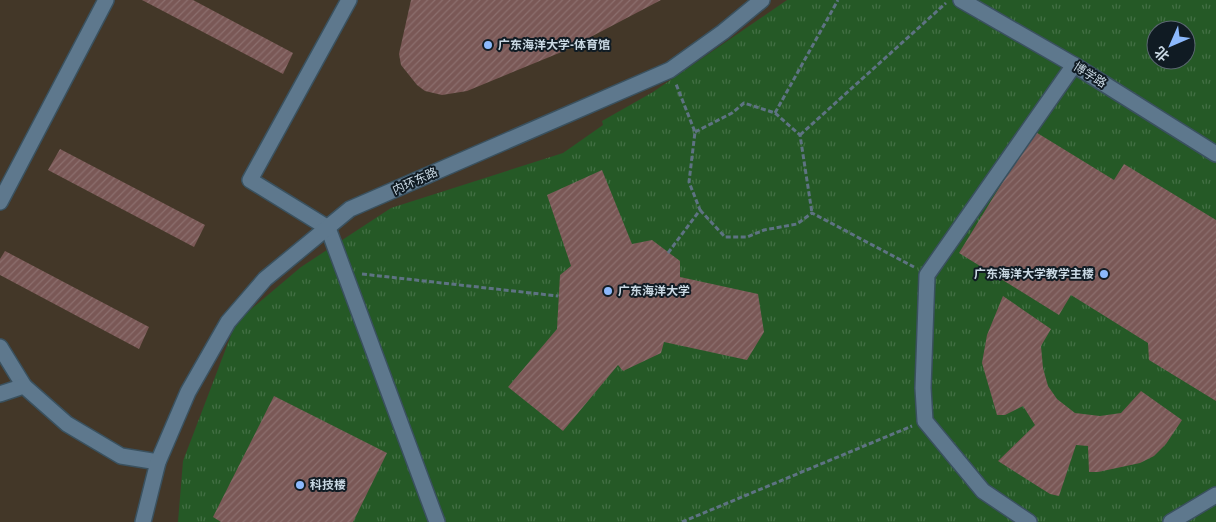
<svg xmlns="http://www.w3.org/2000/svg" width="1216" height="522" viewBox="0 0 1216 522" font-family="Helvetica,'Noto Sans SC',sans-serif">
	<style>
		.education { fill: #433728; fill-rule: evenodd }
		.grass { fill: url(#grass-tufts); fill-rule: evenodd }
		.building { fill: url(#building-hatch) }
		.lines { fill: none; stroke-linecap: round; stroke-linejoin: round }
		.minor-casing { stroke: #3a515f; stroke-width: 18 }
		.path { stroke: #5e7383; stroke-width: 3; stroke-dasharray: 5 2.5; stroke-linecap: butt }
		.minor { stroke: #5e788d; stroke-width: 15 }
		.poi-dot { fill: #8cb9fc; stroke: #101b23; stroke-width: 2 }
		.labels { text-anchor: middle; stroke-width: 4; stroke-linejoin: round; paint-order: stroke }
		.poi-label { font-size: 12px; font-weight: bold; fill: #c9d8e3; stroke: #101b23; text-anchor: start }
		.street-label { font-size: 12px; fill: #c9d8e3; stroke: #101b23 }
	</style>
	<defs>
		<pattern id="grass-tufts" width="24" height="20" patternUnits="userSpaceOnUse" patternTransform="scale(1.25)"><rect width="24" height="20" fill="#255926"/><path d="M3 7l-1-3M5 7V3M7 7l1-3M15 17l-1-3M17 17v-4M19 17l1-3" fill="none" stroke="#437045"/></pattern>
		<pattern id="building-hatch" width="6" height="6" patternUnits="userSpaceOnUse" patternTransform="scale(1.25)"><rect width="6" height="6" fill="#7a5856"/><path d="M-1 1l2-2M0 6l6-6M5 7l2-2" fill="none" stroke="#8c6f6e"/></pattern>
	</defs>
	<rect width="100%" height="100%" fill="#1c3447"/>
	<path class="education" d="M0 0H1216V522H0ZM1156 30H1186V60H1156Z"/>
	<path class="grass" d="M787 0H1216V522H178L183 461 236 322 301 267 391 208 563 153 603 125 602 121 653 92ZM1156 30H1186V60H1156Z"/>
	<g class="building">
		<path d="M142 0H193L293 53 283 74Z"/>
		<path d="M411 0H661L564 51 467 91 442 95 425 91 417 85 401 65 399 54Z"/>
		<path d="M1034 131 1114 180 1124 164 1216 220V401L1149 360 1148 343 1071 295 1059 315 959 253Z"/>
		<path d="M60 149 205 225 194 247 48 170Z"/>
		<path d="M602 170 632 244 652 240 680 261V277L758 294 764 332 747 360 664 342 661 353 623 371 618 365 563 431 508 387 557 329 560 275 571 266 547 195Z"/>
		<path d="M5 251 149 327 139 349 0 275V259Z"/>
		<path d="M1003 296 1051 329 1041 346 1043 368 1048 386 1057 399 1075 413 1100 416 1121 413 1141 391 1182 420 1166 444 1154 456 1140 463 1098 472H1089L1088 446 1076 445 1059 496 1050 494 998 461 1035 425 1023 406 1005 415H997L982 363 987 335Z"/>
		<path d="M274 396 387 453 353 522H221L213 517Z"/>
	</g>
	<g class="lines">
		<g class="minor-casing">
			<g id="minor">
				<path d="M349 0 250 180 328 228 437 522"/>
				<path d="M961 0 1074 65 1216 154"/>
				<path d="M0 202 106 0"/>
				<path d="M0 347 24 386"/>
				<path d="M0 394 24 386 67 424 121 456 158 462"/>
				<path d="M143 522 158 462 188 392 228 322 265 279 350 209 670 70 723 32 762 0"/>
				<path d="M1029 522 983 491 925 421 923 388 927 275 1074 65"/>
				<path d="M1171 522 1216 495"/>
			</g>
		</g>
		<g class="path">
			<path d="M775 113 838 0"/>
			<path d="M695 132 732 113 744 103 775 113 800 135 812 213"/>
			<path d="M800 135 946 3"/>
			<path d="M700 210 725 237H747L764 230 797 224 812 213 914 267"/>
			<path d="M668 253 700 210 689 182 695 132 676 84"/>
			<path d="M362 274 558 296"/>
			<path d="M682 522 912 426"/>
		</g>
		<use href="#minor" class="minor"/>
	</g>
	<g class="poi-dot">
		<circle cx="488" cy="45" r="5"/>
		<circle cx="1104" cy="274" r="5"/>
		<circle cx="608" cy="291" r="5"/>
		<circle cx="300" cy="485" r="5"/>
	</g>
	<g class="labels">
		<g class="poi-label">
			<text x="498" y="49">广东海洋大学-体育馆</text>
			<text x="1094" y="278" text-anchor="end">广东海洋大学教学主楼</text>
			<text x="618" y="295">广东海洋大学</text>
			<text x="310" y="489">科技楼</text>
		</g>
		<g class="street-label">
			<text transform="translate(1090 75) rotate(32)" y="4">博学路</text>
			<text transform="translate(415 181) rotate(-24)" y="4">内环东路</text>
		</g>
	</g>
	<g transform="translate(1171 45) rotate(225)"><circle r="24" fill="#101b23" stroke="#5a6770"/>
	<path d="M0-4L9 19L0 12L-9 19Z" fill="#8cb9fc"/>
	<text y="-8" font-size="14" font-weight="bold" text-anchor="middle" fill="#c9d8e3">北</text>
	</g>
</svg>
